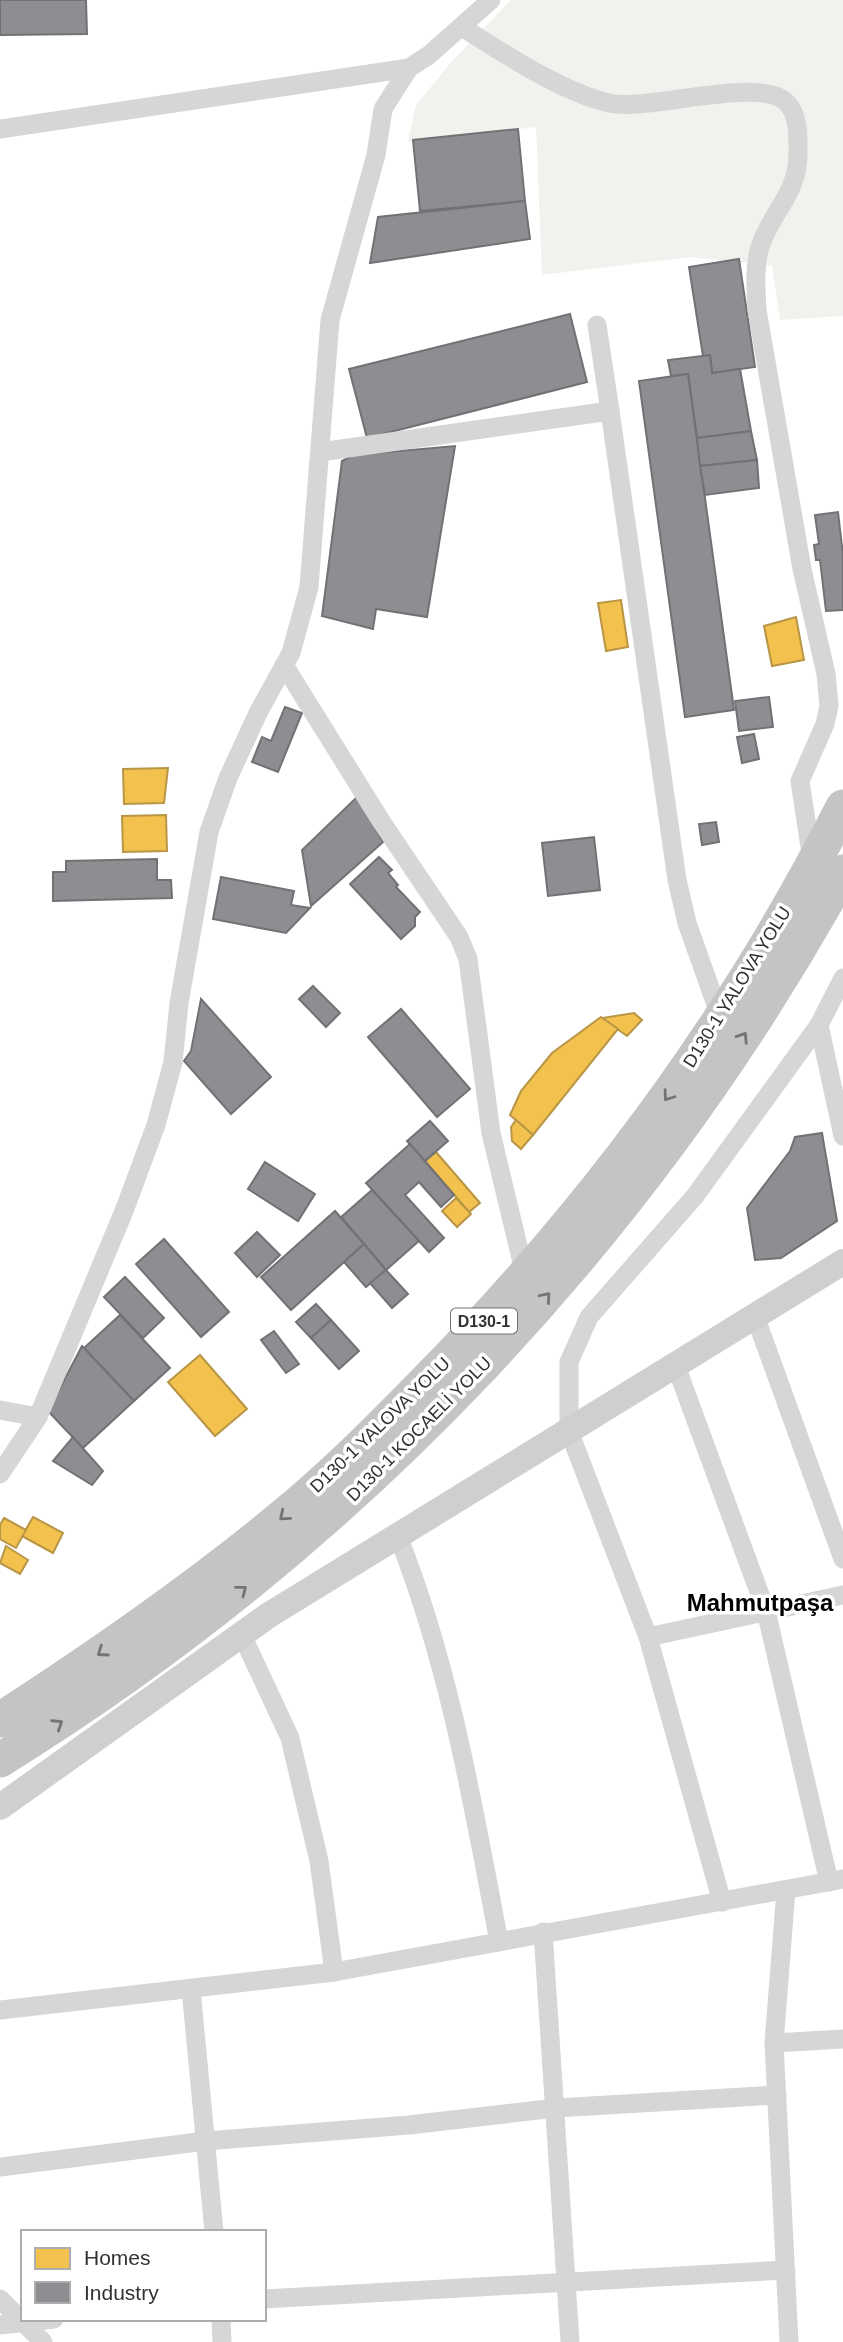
<svg xmlns="http://www.w3.org/2000/svg" width="843" height="2342" viewBox="0 0 843 2342" font-family="Arial,sans-serif">
	<style>
		.green { fill: #f0f3ed }
		.homes { fill: #f2c14e; stroke: #b89646; stroke-width: 2 }
		.industry { fill: #8d8d92; stroke: #727275; stroke-width: 2 }
		.lines { fill: none; stroke-linecap: round; stroke-linejoin: round }
		.street { stroke: #d6d6d6; stroke-width: 19 }
		.secondary { stroke: #cfcfcf; stroke-width: 26 }
		.highway { stroke: #c4c4c4; stroke-width: 35 }
		.oneway { stroke: #747474 }
		.labels { text-anchor: middle; stroke-width: 7; stroke-linejoin: round; paint-order: stroke }
		.shield { fill: #fff; stroke: #707070; stroke-width: 2 }
		.shield-label { font-size: 16px; font-weight: bold; fill: #323232 }
		.street-label { font-size: 18px; fill: #323232; stroke: #fff }
		.district-label { font-size: 24px; font-weight: bold; fill: #000; stroke: #fff }
	</style>
	<rect width="100%" height="100%" fill="#fff"/>
	<path class="green" d="M511 0H843V316L780 320 772 266 690 257 542 275 536 127 408 142 416 105 452 61Z"/>
	<g class="homes">
		<path d="M621 600 628 647 606 651 598 603Z"/>
		<path d="M796 617 804 660 772 666 764 626Z"/>
		<path d="M168 768 164 803 124 804 123 769Z"/>
		<path d="M166 815 167 851 123 852 122 816Z"/>
		<path d="M634 1013 642 1020 627 1036 602 1018Z"/>
		<path d="M601 1017 618 1029 533 1135 510 1115 521 1091 552 1053Z"/>
		<path d="M516 1120 533 1135 521 1149 512 1141 511 1127Z"/>
		<path d="M436 1152 480 1203 469 1212 425 1161Z"/>
		<path d="M456 1198 471 1214 457 1227 442 1211Z"/>
		<path d="M200 1355 247 1409 215 1436 168 1382Z"/>
		<path d="M33 1517 63 1533 53 1553 22 1536Z"/>
		<path d="M4 1518 26 1530 16 1548 0 1539V1525Z"/>
		<path d="M6 1546 28 1560 20 1574 0 1563Z"/>
	</g>
	<g class="industry">
		<path d="M0 0H86L87 34 0 35Z"/>
		<path d="M518 129 525 201 420 211 413 140Z"/>
		<path d="M525 201 530 239 370 263 378 217Z"/>
		<path d="M739 259 755 367 712 373 710 355 703 356 689 267Z"/>
		<path d="M570 314 587 382 367 438 349 369Z"/>
		<path d="M710 355 712 373 740 369 751 431 697 438 688 374 671 376 668 360Z"/>
		<path d="M688 374 734 710 685 717 639 381Z"/>
		<path d="M751 431 757 460 700 466 697 438Z"/>
		<path d="M455 446 427 617 376 609 373 629 322 616 342 461 354 455Z"/>
		<path d="M757 460 759 488 705 495 700 466Z"/>
		<path d="M838 512 843 555V610L826 611 820 560H816L814 545 819 544 815 515Z"/>
		<path d="M769 697 773 727 739 731 735 701Z"/>
		<path d="M285 707 302 713 278 772 252 762 262 737 271 741Z"/>
		<path d="M754 734 759 759 742 763 737 737Z"/>
		<path d="M357 797 383 842 311 906 302 850Z"/>
		<path d="M716 822 719 842 702 845 699 824Z"/>
		<path d="M594 837 600 890 548 896 542 843Z"/>
		<path d="M379 857 392 870 388 873 398 885 396 887 420 912 415 917V926L401 939 350 884Z"/>
		<path d="M157 859V880H171L172 898 53 901V872H66V861Z"/>
		<path d="M221 877 294 891 291 905 310 908 286 933 213 919Z"/>
		<path d="M313 986 340 1013 326 1027 299 999Z"/>
		<path d="M201 999 271 1077 231 1114 184 1061 191 1051Z"/>
		<path d="M401 1009 470 1089 437 1117 368 1037Z"/>
		<path d="M430 1121 448 1141 425 1161 407 1141Z"/>
		<path d="M822 1133 837 1221 781 1258 755 1260 747 1208 790 1151 795 1137Z"/>
		<path d="M410 1144 454 1195 441 1207 419 1182 405 1195 444 1238 429 1252 366 1183Z"/>
		<path d="M265 1162 315 1194 298 1221 248 1189Z"/>
		<path d="M372 1190 419 1241 386 1270 341 1217Z"/>
		<path d="M335 1211 364 1244 291 1310 261 1277Z"/>
		<path d="M257 1232 280 1255 257 1277 235 1253Z"/>
		<path d="M164 1239 229 1312 201 1337 136 1264Z"/>
		<path d="M364 1244 386 1270 366 1287 344 1262Z"/>
		<path d="M386 1270 408 1294 392 1308 370 1283Z"/>
		<path d="M125 1277 164 1318 143 1338 104 1297Z"/>
		<path d="M316 1304 331 1320 311 1338 296 1322Z"/>
		<path d="M120 1315 170 1368 134 1401 84 1348Z"/>
		<path d="M331 1320 359 1351 339 1369 311 1338Z"/>
		<path d="M274 1331 299 1364 286 1373 261 1340Z"/>
		<path d="M82 1346 134 1401 83 1448 48 1411Z"/>
		<path d="M73 1437 103 1471 92 1485 53 1461Z"/>
	</g>
	<g class="lines">
		<g class="street">
			<path d="M462 27C503 53 562 92 609 103 648 112 762 75 787 103 799 115 798 138 798 154 798 194 771 212 760 247 754 267 756 290 757 310L802 569 826 674 829 706 825 724 800 781 812 860"/>
			<path d="M0 129 409 68"/>
			<path d="M597 325 610 411"/>
			<path d="M320 452 610 411 677 880 687 923 720 1016"/>
			<path d="M284 665 381 821 459 937 468 959 491 1133 525 1275"/>
			<path d="M843 978 819 1025 843 1136"/>
			<path d="M755 1316 843 1559"/>
			<path d="M676 1366 766 1611 829 1882"/>
			<path d="M0 1410 38 1417"/>
			<path d="M0 1474 38 1417 124 1211 156 1125 173 1062 179 1003 209 832 228 778 259 711 291 653 309 587 330 320 376 155 383 109 409 68 429 55 491 0"/>
			<path d="M398 1536C450 1667 473 1805 499 1942"/>
			<path d="M242 1635 290 1738 319 1861 334 1972"/>
			<path d="M648 1637 843 1595"/>
			<path d="M786 1890 774 2043 789 2342"/>
			<path d="M722 1902 648 1637 569 1431V1362L589 1317 695 1196 819 1025"/>
			<path d="M543 1932 570 2342"/>
			<path d="M191 1989 214 2232"/>
			<path d="M0 2010 334 1972 843 1879"/>
			<path d="M774 2043 843 2039"/>
			<path d="M0 2167 206 2141 409 2125 556 2108 777 2095"/>
			<path d="M0 2299 43 2342"/>
			<path d="M264 2299 786 2270"/>
			<path d="M221 2319 222 2342"/>
			<path d="M0 2325 54 2319"/>
		</g>
		<path class="secondary" d="M0 1807 269 1615 843 1262"/>
		<g class="highway">
			<path d="M0 1720C97 1657 193 1591 282 1517 331 1477 376 1432 420 1387 589 1217 734 1022 843 807"/>
			<path d="M0 1760C352 1542 643 1235 843 872"/>
		</g>
	</g>
	<defs><path id="oneway-chevron" d="M-2-3.5L2.5 0L-2 3.5" fill="none" stroke-width="1.6" stroke-linecap="round" stroke-linejoin="round" transform="scale(1.75)"/></defs>
	<g class="oneway">
		<use href="#oneway-chevron" transform="translate(743 1037) rotate(-57)"/>
		<use href="#oneway-chevron" transform="translate(668 1096) rotate(126)"/>
		<use href="#oneway-chevron" transform="translate(546 1297) rotate(-50)"/>
		<use href="#oneway-chevron" transform="translate(284 1516) rotate(140)"/>
		<use href="#oneway-chevron" transform="translate(242 1590) rotate(-38)"/>
		<use href="#oneway-chevron" transform="translate(102 1652) rotate(145)"/>
		<use href="#oneway-chevron" transform="translate(58 1724) rotate(-33)"/>
	</g>
	<g class="labels">
		<rect class="shield" x="451" y="1308.5" width="66" height="25" rx="5"/>
		<g class="shield-label">
			<text x="484" y="1327">D130-1</text>
		</g>
		<g class="street-label">
			<text transform="translate(737 987) rotate(-58)" y="6">D130-1 YALOVA YOLU</text>
			<text transform="translate(380 1425) rotate(-44)" y="6">D130-1 YALOVA YOLU</text>
			<text transform="translate(419 1429) rotate(-45)" y="6">D130-1 KOCAELİ YOLU</text>
		</g>
		<g class="district-label">
			<text x="760" y="1611">Mahmutpaşa</text>
		</g>
	</g>
	<rect x="21" y="2230" width="245" height="91" fill="#ffffff" stroke="#adadad" stroke-width="2"/>
	<rect x="35" y="2248" width="35" height="21" fill="#f2c14e" stroke="#adadad" stroke-width="2"/>
	<text x="84" y="2265" font-size="21" fill="#323232">Homes</text>
	<rect x="35" y="2282" width="35" height="21" fill="#8d8d92" stroke="#adadad" stroke-width="2"/>
	<text x="84" y="2300" font-size="21" fill="#323232">Industry</text>
</svg>
